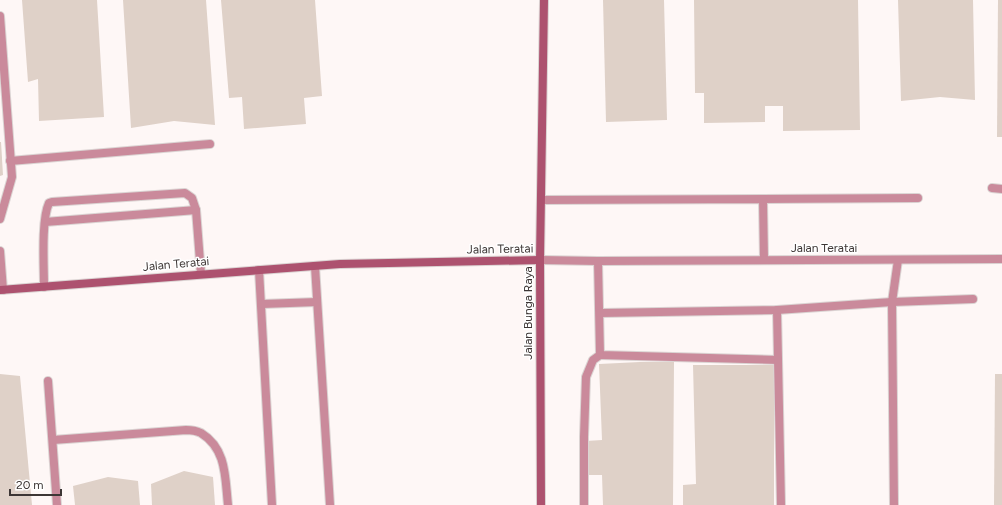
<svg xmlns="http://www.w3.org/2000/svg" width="1002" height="505" viewBox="0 0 1002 505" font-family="Figtree,sans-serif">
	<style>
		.building { fill: #dfd1c8 }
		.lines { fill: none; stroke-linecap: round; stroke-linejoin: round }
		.lane-casing { stroke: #dbd4d3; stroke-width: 10 }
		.street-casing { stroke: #dbd4d3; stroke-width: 10 }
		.secondary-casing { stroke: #dbd4d3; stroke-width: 10 }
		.lane { stroke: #ca8a9b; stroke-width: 8 }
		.street { stroke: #ca8a9b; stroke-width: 8 }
		.secondary { stroke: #ad526f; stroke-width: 8 }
		.labels { text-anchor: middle; stroke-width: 3; stroke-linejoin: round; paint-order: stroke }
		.street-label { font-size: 12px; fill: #3d3635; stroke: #fff }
	</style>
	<rect width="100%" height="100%" fill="#fef7f6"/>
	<g class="building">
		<path d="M22 0H97L104 117 39 121 38 79 28 82Z"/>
		<path d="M123 0H206L215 125 174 121 131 128Z"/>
		<path d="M221 0H315L322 96 304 98 306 124 244 129 242 97 229 98Z"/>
		<path d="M603 0H664L667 120 606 122Z"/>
		<path d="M694 0H858L860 130 783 131V106H765V122L704 123V93H695Z"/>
		<path d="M898 0H973L975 100 940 97 901 101Z"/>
		<path d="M998 0H1002V137H997Z"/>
		<path d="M0 142H1L3 175 0 176Z"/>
		<path d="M640 362H674L673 505H603L602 475H588L586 441 602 440 599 364Z"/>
		<path d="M693 365H774V505H683V485L696 484Z"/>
		<path d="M0 374 20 376 32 505H0Z"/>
		<path d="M995 374H1002V505H994Z"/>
		<path d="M184 471 213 477 215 505H152L151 484Z"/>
		<path d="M108 477 138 481 140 505H75L73 486Z"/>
	</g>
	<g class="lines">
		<g class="lane-casing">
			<g id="lane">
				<path d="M10 161 210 144"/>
				<path d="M992 188 1002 189"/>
				<path d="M763 199 918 198"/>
				<path d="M541 200 763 199 764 260"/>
				<path d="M0 219 12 177 0 16"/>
				<path d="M45 222 196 210"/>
				<path d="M0 251 3 290"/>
				<path d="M598 261 600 355 778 360"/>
				<path d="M315 266 330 505"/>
				<path d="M259 270 272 505"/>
				<path d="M44 287C44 266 41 220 49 203L52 202 185 193 192 198 196 210 201 274"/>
				<path d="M262 304 317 302"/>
				<path d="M777 310 781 505"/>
				<path d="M600 313 777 310 892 302 973 299"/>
				<path d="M48 381 57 505"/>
				<path d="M53 440 186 430C190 430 197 431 201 433 227 449 225 478 228 505"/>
				<path d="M584 505V437L586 377 593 360 600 355"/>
				<path d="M894 505 892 302 898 260"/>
			</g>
		</g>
		<g class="street-casing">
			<path id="street" d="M540 260 598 261 1002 259"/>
		</g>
		<g class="secondary-casing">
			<g id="secondary">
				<path d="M0 290 340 264 540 260"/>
				<path d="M541 505 540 260 544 0"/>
			</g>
		</g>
		<use href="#lane" class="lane"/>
		<use href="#street" class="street"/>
		<use href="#secondary" class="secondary"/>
	</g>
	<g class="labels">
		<g class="street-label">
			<text x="824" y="252">Jalan Teratai</text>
			<text transform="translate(500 249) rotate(-1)" y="4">Jalan Teratai</text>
			<text transform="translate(176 264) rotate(-5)" y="4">Jalan Teratai</text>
			<text transform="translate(528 313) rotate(-90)" y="4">Jalan Bunga Raya</text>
		</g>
	</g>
	<path d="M10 489v6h51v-6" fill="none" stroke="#3d3635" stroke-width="2"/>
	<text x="16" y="489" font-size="12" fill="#3d3635" stroke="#ffffff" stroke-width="3" paint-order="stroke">20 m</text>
</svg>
